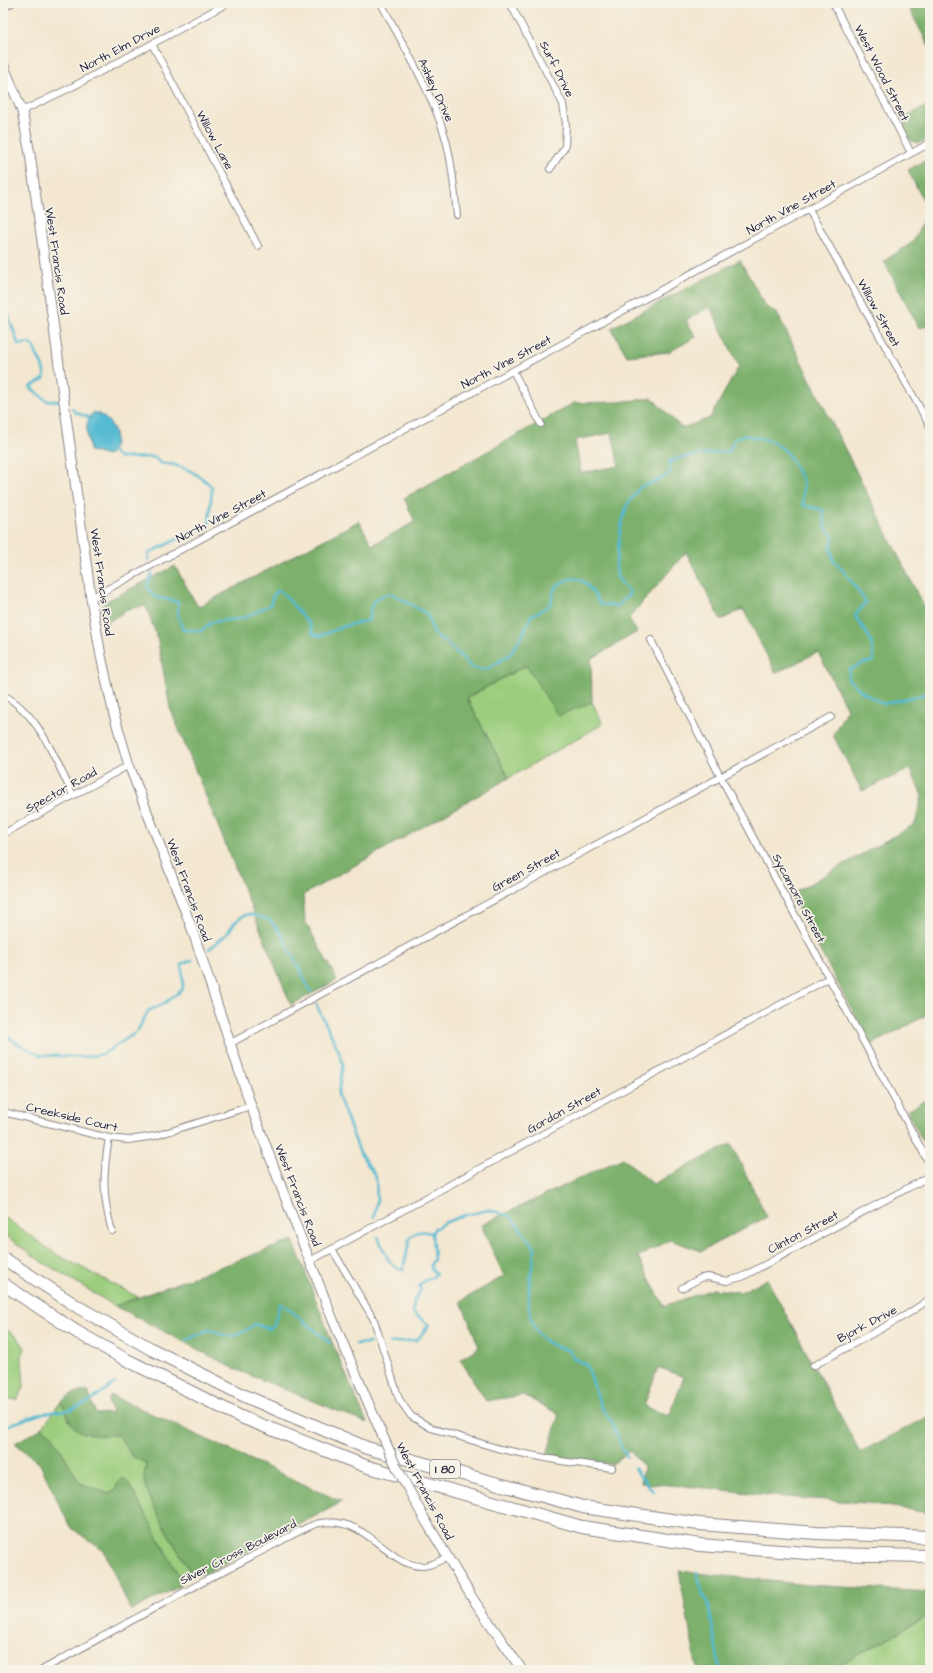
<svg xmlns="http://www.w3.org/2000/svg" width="933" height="1673" viewBox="0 0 933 1673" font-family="'Architects Daughter',sans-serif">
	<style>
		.green { fill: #9bcd7d; stroke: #5e785c }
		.forest { fill: #7cb06c; stroke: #4f6954; fill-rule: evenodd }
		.water { fill: #54bad2; stroke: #3b6e86 }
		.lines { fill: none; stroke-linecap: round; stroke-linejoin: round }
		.stream { stroke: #54bad2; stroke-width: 2.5 }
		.street-casing { stroke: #8a8486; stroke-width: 8 }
		.secondary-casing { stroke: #8a8486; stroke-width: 11 }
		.highway-casing { stroke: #8a8486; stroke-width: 14 }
		.street { stroke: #fff; stroke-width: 6 }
		.secondary { stroke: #fff; stroke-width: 9 }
		.highway { stroke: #fff; stroke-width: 12 }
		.secondary-bridge-casing { stroke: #8a8486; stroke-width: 11; stroke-linecap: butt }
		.secondary-bridge { stroke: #fff; stroke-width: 9 }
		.labels { text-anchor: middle; stroke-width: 3.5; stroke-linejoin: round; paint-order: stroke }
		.shield { fill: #f7f3e8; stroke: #62616f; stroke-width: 1 }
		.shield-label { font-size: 11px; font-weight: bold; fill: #22223b }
		.street-label { font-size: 12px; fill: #22223b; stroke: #f7f3e8 }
	</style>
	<rect width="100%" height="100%" fill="#f7f3e8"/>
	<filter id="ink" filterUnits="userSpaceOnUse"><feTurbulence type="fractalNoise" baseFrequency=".025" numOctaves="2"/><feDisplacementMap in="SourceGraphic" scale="8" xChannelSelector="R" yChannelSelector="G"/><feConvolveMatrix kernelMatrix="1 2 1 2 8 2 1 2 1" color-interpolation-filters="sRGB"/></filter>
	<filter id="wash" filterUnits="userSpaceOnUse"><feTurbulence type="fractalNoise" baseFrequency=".012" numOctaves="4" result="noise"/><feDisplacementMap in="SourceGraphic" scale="16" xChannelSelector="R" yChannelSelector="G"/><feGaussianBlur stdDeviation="0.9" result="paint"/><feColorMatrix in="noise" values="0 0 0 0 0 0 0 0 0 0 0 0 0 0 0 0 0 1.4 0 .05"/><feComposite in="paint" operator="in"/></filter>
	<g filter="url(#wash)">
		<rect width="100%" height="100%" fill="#f3e7d0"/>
		<g class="green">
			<path d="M527 665 558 715 592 702 603 724 509 778 467 698Z"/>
			<path d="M3 1216 56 1254 138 1297 115 1306 41 1261 3 1234Z"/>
			<path d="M3 1327 18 1338 25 1348 22 1357 24 1387 17 1400 9 1399 3 1390Z"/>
			<path d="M60 1403 65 1407 69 1421 89 1434 118 1435 132 1456 146 1463C146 1468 144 1473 144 1478 144 1495 180 1554 190 1571L180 1578 129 1484H117L115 1491 109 1494 80 1483 52 1435 42 1428Z"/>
			<path d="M930 1615V1670H830Z"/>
		</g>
		<g class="forest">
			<path d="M906 3H930V48Z"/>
			<path d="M930 104V138L920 143 911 141 899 121Z"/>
			<path d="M930 158V325L919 328 884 261 913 242 928 210 908 170Z"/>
			<path d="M740 260 766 307 777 313 925 609 930 611V1013L871 1045 790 895 915 824 922 796 910 769 862 791 833 735 847 709 818 652 776 673 743 609 721 620 686 552 629 618 637 632 591 659 592 702 558 716 526 665 467 698 509 778 303 895 305 921 337 980 291 1005 170 708 157 637 146 606 131 608 104 624 100 609 105 602 175 566 198 607 359 521 372 545 415 522 404 498 574 403 618 402 652 398 682 428 710 418 739 366 710 307 686 320 696 337 669 352 627 356 611 328ZM612 433 619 466 581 473 575 440Z"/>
			<path d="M930 1098V1155L907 1111Z"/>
			<path d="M731 1144 767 1217 701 1251 670 1240 638 1257 664 1306 713 1289 741 1292 767 1279 860 1452 930 1416V1513L868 1503 785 1497 696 1487 641 1483 644 1467 630 1451 612 1464 547 1455 559 1414 523 1395 486 1401 460 1359 479 1347 461 1301 504 1276 481 1225 623 1158 653 1184ZM658 1367 684 1377 669 1416 644 1406Z"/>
			<path d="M293 1240 332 1342 367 1423 235 1369 115 1306Z"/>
			<path d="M88 1391 96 1414 112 1413 108 1401 111 1395 342 1502 203 1575 190 1571C180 1554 144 1495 144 1478 144 1473 146 1468 146 1463L132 1456 118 1435C103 1435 80 1438 71 1423 66 1415 67 1409 60 1403L73 1393Z"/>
			<path d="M42 1428 52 1435 80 1483 109 1494 115 1491 117 1484 123 1478 129 1484 180 1578V1586L131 1611 104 1551 70 1527 40 1464 15 1443Z"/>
			<path d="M679 1571 808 1585 930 1592V1615L830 1670H697Z"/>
		</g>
		<path class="water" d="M94 412C113 418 124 441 107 456L90 451C88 437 82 422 94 412Z"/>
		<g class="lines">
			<g class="stream">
				<path d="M3 313H8C10 324 16 333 18 345L28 343 34 347C37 359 46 366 44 379L30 387 47 401H60"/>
				<path d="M72 408 75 412 88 417"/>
				<path d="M112 451 120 458 155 457 160 463C180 464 198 473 212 487L209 524 149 553 148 560"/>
				<path d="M152 573 147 587 155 597 178 602V616L183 630 201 631 212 622 244 618 270 605 273 596 278 590 282 592 310 625 313 634 320 636 345 626 369 620C370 602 374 597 391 593L427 614 434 634 447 643 472 668 486 670 510 654 522 636 531 616 550 605 555 587C559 585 565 580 569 579 585 575 594 594 600 604L618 606 630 593 617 577 616 564 621 526 627 505 640 487 655 482 670 473V461L683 457 729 451 735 439 744 435 772 441 787 452 803 481V505L823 510 825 527 833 536 831 548 833 560 842 569 866 602 855 616 871 640 874 661 863 663 849 670 848 679 864 693 883 704 930 693"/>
				<path d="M209 949 227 934 234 923 243 916 249 914 270 920 282 935 311 992"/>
				<path d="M316 1004 339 1051 343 1064 338 1095 360 1153 376 1177 377 1200 374 1217"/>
				<path d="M3 1033 18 1044 40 1055 83 1057 103 1054 137 1032 148 1011 163 1004 182 990 183 987 182 964 192 960"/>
				<path d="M378 1237C384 1249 388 1268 403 1270L410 1238C417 1230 422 1231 432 1233"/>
				<path d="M186 1340 209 1330C214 1330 219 1334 224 1335 238 1339 245 1330 255 1324L270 1329 274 1325 280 1303 289 1309 330 1343"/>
				<path d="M390 1343 417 1340 429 1325 413 1313 414 1301 421 1290 419 1286C423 1279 431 1280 436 1274L431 1269V1264L434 1259 432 1233 434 1229 444 1223 465 1215 489 1210 510 1216 535 1248C531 1277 518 1322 547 1342 553 1347 563 1348 570 1351L574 1359 587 1365 601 1407 612 1422 621 1446 627 1457"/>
				<path d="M356 1344 370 1343"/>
				<path d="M3 1427 43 1413 69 1410 89 1402 115 1383"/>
				<path d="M634 1468 653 1491"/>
				<path d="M697 1572 703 1595 708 1601 720 1670"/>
			</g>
		</g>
	</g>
	<g filter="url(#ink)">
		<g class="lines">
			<g class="street-casing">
				<g id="street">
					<path d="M381 3C403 45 429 87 444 133 452 159 454 188 457 215"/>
					<path d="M510 3 563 104 566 124 565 147 550 169"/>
					<path d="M833 3 911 153"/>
					<path d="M3 8 12 3"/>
					<path d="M152 44 258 246"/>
					<path d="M22 111 72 87 228 3"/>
					<path d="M809 210 930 426"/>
					<path d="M513 371 541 424"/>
					<path d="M91 598 553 349 930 143"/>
					<path d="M651 640 720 776 930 1165"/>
					<path d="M3 695C40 714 55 760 73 795"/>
					<path d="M3 834 129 765"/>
					<path d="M231 1043 831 717"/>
					<path d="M3 1112 109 1138 128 1140 155 1136 251 1106"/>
					<path d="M109 1138C103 1173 102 1196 112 1231"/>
					<path d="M332 1249 374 1320 399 1399 411 1416 431 1428 500 1449 561 1461 612 1468"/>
					<path d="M310 1261 829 978"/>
					<path d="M682 1288 701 1278 708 1277 727 1281 742 1277 930 1176"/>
					<path d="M813 1366 906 1315 930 1299"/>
					<path d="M42 1670C114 1630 187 1590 260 1552 273 1546 309 1524 320 1523 370 1516 387 1567 423 1566 431 1566 441 1560 448 1557"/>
				</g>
			</g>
			<g class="secondary-casing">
				<g id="secondary">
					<path d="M3 64 22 111 30 154 91 598 101 656 114 715 129 765 191 926 251 1106 288 1205 333 1320 373 1414"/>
					<path d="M424 1518 473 1599 522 1670"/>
				</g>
			</g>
			<g class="highway-casing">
				<g id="highway">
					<path d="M3 1258 78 1307 151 1349 247 1397 367 1448 583 1507 699 1524 817 1533 930 1537"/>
					<path d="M3 1284 77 1332 123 1358 241 1417 365 1466 582 1527 700 1545 820 1554 930 1556"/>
				</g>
			</g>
			<use href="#street" class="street"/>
			<use href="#secondary" class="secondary"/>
			<use href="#highway" class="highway"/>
			<g class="secondary-bridge-casing">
				<path id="secondary-bridge" d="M373 1414 397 1468 424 1518"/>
			</g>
			<use href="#secondary-bridge" class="secondary-bridge"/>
		</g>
	</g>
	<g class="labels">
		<rect class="shield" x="430" y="1460" width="30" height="18" rx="3"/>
		<g class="shield-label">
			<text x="445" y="1473">I 80</text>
		</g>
		<g class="street-label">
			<text transform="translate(120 48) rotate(-28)" y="4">North Elm Drive</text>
			<text transform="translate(557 69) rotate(63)" y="4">Surf Drive</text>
			<text transform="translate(882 73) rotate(63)" y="4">West Wood Street</text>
			<text transform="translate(436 90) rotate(65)" y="4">Ashley Drive</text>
			<text transform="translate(215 140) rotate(62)" y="4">Willow Lane</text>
			<text transform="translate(791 207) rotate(-29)" y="4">North Vine Street</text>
			<text transform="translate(57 261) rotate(82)" y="4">West Francis Road</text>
			<text transform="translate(879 313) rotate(61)" y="4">Willow Street</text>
			<text transform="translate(506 362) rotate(-28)" y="4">North Vine Street</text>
			<text transform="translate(221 516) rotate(-28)" y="4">North Vine Street</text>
			<text transform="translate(102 582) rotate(82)" y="4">West Francis Road</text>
			<text transform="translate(61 790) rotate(-29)" y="4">Spector Road</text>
			<text transform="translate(526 870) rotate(-29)" y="4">Green Street</text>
			<text transform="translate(189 890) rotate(70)" y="4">West Francis Road</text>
			<text transform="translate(799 898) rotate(62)" y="4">Sycamore Street</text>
			<text transform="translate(564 1110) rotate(-29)" y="4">Gordon Street</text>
			<text transform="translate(72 1117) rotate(13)" y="4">Creekside Court</text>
			<text transform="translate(298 1195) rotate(69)" y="4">West Francis Road</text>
			<text transform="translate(803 1232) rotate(-28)" y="4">Clinton Street</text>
			<text transform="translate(867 1324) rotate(-28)" y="4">Bjork Drive</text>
			<text transform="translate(425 1491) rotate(62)" y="4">West Francis Road</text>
			<text transform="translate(238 1552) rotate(-27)" y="4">Silver Cross Boulevard</text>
		</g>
	</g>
	<rect width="933" height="1673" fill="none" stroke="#f7f3e8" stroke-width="16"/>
</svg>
